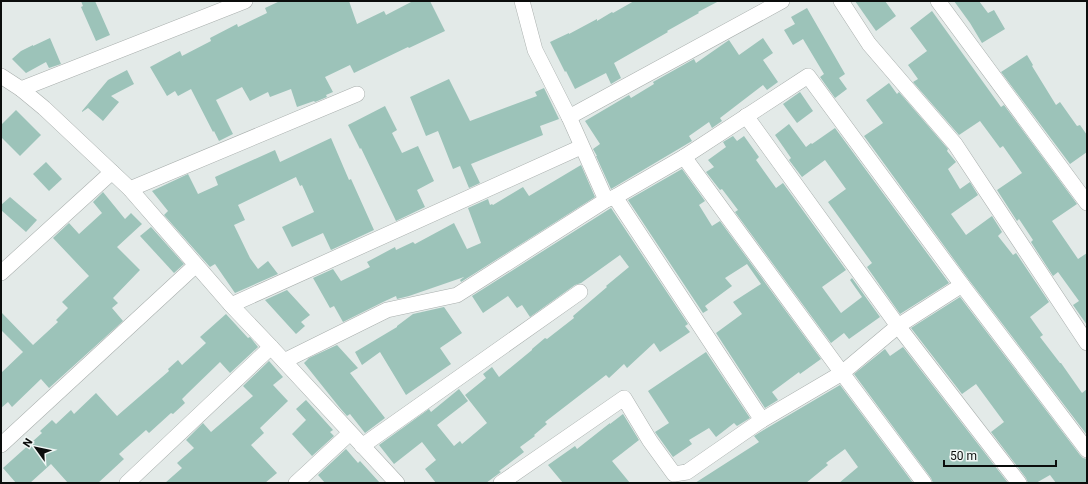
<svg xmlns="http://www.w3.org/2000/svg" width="1088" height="484" viewBox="0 0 1088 484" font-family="Roboto,sans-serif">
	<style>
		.building { fill: #9cc3b9 }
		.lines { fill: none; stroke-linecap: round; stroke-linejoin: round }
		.minor-casing { stroke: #a9afad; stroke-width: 16 }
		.minor { stroke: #fff; stroke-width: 15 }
	</style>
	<rect width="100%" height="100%" fill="#e3eae8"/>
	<g class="building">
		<path d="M81 1H95L110 35 96 41 81 7 83 6Z"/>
		<path d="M280 1H349L357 24 384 11 386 15 413 1H430L445 31 409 48 408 47 354 73 350 65 325 77 333 92 326 95 327 97 315 102 314 101 297 107 291 89 270 97 268 92 250 101 242 87 216 100 233 134 219 141 214 131 213 132 191 89 178 96 175 91 167 96 150 67 180 51 182 56 211 41 210 38 237 24 238 27 267 13 265 8Z"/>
		<path d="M634 1H719L698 12 699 13 667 31 668 32 614 63 621 78 611 84 606 73 575 89 566 71 565 72 550 42 569 33V34L597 19V21L612 12 613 13Z"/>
		<path d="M855 1H885L896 16 876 31Z"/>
		<path d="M954 1H979L988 13 994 10 1005 29 982 43 970 23Z"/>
		<path d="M807 8 845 74 839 78 847 89 835 98 820 77 824 74 803 39 793 45 784 30 795 24 791 17Z"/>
		<path d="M932 11 1001 107 1004 105 1077 204 1052 221 1078 259 1087 253V325L1073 305 1079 301 1058 272 1053 276 1031 242 1033 240 1019 219 1017 221 997 190 1022 173 1003 146 1000 148 980 121 959 135 913 82 918 79 908 65 927 51 910 28Z"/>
		<path d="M50 38 61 64 49 68 46 62 26 73 12 59 21 51 33 45V46Z"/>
		<path d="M763 38 773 53 763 60 778 82 767 90 763 85 720 118 722 121 712 128 709 122 689 136 692 141 611 189 596 156H597L593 149 600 144 585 121 629 95 631 98 654 84 653 82 694 59 696 63 729 40 739 55Z"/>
		<path d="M1027 55 1033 65 1032 66 1056 105 1060 102 1077 126 1080 125 1087 135V152L1070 164 1001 72Z"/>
		<path d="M127 70 134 84 111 96 119 102 103 121 88 108 82 112V111L108 80Z"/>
		<path d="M449 79 470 121 537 96 535 92 544 88 559 119 540 126 543 135 471 164 480 183 469 188 460 166 453 169 438 131 426 136 410 97Z"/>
		<path d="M889 83 897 94 899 92 948 149 947 151 956 162 948 169 960 189 970 182 978 195 951 214 966 235 992 216 1002 232 998 236 1013 255 1016 253 1049 302 1030 317 1043 335 1040 337 1060 363H1061L1082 393 1087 389V435L969 280 864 136 883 123 866 100Z"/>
		<path d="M800 92 813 111 797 123 783 104Z"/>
		<path d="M385 106 397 130 392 133 402 153 418 146 434 181 417 190 425 207 396 221 361 148 360 149 348 125Z"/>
		<path d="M16 110 41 135 20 156 1 137V125Z"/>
		<path d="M789 124 806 147 811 143 812 144 835 128 949 283 900 314 867 267 872 263 828 202 846 189 825 160 802 177 789 160 791 158 775 135Z"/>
		<path d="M733 136 737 141 744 136 759 157 756 160 776 188 783 183 846 270 822 287 841 313 862 297 850 280 852 278 880 317 849 339 844 333 831 343 735 212 738 210 722 189 720 190 706 172 714 167 708 160 726 147 723 142Z"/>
		<path d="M331 138 349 180 351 179 374 230 331 250 323 233 292 247 282 227 314 212 302 185 300 186 296 177 238 205 245 220 234 225 250 258 258 269 268 261 278 274 235 293 215 264 210 267 164 215 168 211 152 191 188 174 198 194 218 185 215 177 275 150 280 162Z"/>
		<path d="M46 162 62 179 49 191 33 174Z"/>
		<path d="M581 165 595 197 461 282 460 280 464 277 409 296 397 299 396 296 383 302 343 322 334 306 330 308 313 278 333 269 341 281 370 267 367 262 395 247 396 250 413 242 415 244 454 223 467 249 481 243 468 208 488 199 490 205 492 204 493 205 523 187 529 196Z"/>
		<path d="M682 169 705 201 699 205 712 226 720 221 821 359 800 374 799 372 772 392 778 400 765 408 716 333 742 314 733 302 761 284 747 264 725 278 732 286 705 306 708 310 703 313 628 200Z"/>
		<path d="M103 192 125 219 131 213 142 224 117 247 140 270 113 298 118 303 112 308 123 321 49 388 41 379 12 407 8 402 1 408V373L23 352 1 330V312L33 345 58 322 56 320 68 308 62 302 89 276 53 238 69 223 79 234 102 213 93 202Z"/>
		<path d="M10 197 37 220 26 232 1 210V205Z"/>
		<path d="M611 208 688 324 685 326 690 332 660 352 654 343 627 368 624 364 609 378 606 375 545 422 547 424 534 435 535 436 520 447 524 452 499 471 501 472 486 483H436L425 469 436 460 422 442 394 464 379 445 429 409 431 412 459 389 468 401 437 425 454 446 460 441 462 444 487 423 465 395 486 378 483 374 492 367 499 377 532 350V349L545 338 547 339 574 318 573 316 607 287 606 286 629 267 620 255 581 283 575 285 530 317 522 305 517 308 508 296 483 313 472 296Z"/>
		<path d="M151 227 184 264 174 273 140 236Z"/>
		<path d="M287 290 310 315 301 322 305 326 296 334 265 300Z"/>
		<path d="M960 297 1080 455 1083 458 1087 459V483H1056L1050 475 1036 483H1028L1026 478 991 432 1004 422 976 384 962 394 911 328Z"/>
		<path d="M444 307 462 333 440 348 451 364 406 395 380 352 362 365 355 352 397 327V326L413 314Z"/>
		<path d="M226 314 248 338 250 337 258 347 230 373 220 362 187 394 182 399 185 403 173 414 171 413 149 433 146 430 119 454 124 459 98 483H68L51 464 30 483H16L3 468 42 433 40 431 52 420 56 424 71 410 74 414 96 393 117 416 169 371 168 369 178 360 182 365 206 343 200 337Z"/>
		<path d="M337 345 358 368 350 373 385 418 365 433 350 414 347 416 340 408 304 363 309 358Z"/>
		<path d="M903 347 1008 483H933L931 478 854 374 885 349 890 356Z"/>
		<path d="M706 352 750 418 737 426 734 423 716 437 709 428 689 440 692 444 673 457 655 432 669 423 648 391Z"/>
		<path d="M269 361 283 377 273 385 288 401 260 428 264 433 251 445 277 473 265 483H165L182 468 177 463 194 448 186 440 203 423 211 432 253 396 243 386Z"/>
		<path d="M840 385 913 483H839L858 467 845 449 826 463 828 465 806 483H695L759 442 754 436 767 428Z"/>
		<path d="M306 400 333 430 330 432 334 436 312 456 292 434 306 420 296 409Z"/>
		<path d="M623 414 639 440 612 461 630 483H563L548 465 575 446 577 449 610 423V424Z"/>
		<path d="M346 449 358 463 360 461 380 483H325L318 475Z"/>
	</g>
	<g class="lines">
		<g class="minor-casing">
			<g id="minor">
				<path d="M522 1 535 50 569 117 606 200"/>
				<path d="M841 1 869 44 955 144 1087 343"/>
				<path d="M938 1 1087 203"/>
				<path d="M1 76 21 89 44 108 130 189 231 305 271 347 397 483"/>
				<path d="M21 89 245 1"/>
				<path d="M746 116 898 326 962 285 1087 450"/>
				<path d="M569 117 782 1"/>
				<path d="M684 157 842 373 898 326 1019 483"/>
				<path d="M130 189 357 94"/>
				<path d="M615 197 762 420"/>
				<path d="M1 273 112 172"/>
				<path d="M231 305 581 147"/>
				<path d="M284 361 387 310 457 295 606 200 615 197 684 157 808 76 962 285"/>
				<path d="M1 445 196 265"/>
				<path d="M362 446 580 292"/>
				<path d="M127 483 271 347"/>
				<path d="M296 483 350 433"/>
				<path d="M501 483 624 398 650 441 674 474 687 472 762 420 842 373 924 483"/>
			</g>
		</g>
		<use href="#minor" class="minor"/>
	</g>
	<rect width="1088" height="484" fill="none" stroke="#0b0d0c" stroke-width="4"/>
	<g transform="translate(36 448) rotate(303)" stroke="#f0f7f5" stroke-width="3" paint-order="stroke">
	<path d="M0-3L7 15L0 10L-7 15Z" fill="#0b0d0c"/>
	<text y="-6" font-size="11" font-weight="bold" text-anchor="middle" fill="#0b0d0c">N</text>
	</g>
	<path d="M944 460v6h112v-6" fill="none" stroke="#0b0d0c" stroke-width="2"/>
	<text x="950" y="460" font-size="12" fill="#0b0d0c" stroke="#f0f7f5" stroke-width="3" paint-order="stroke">50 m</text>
</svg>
